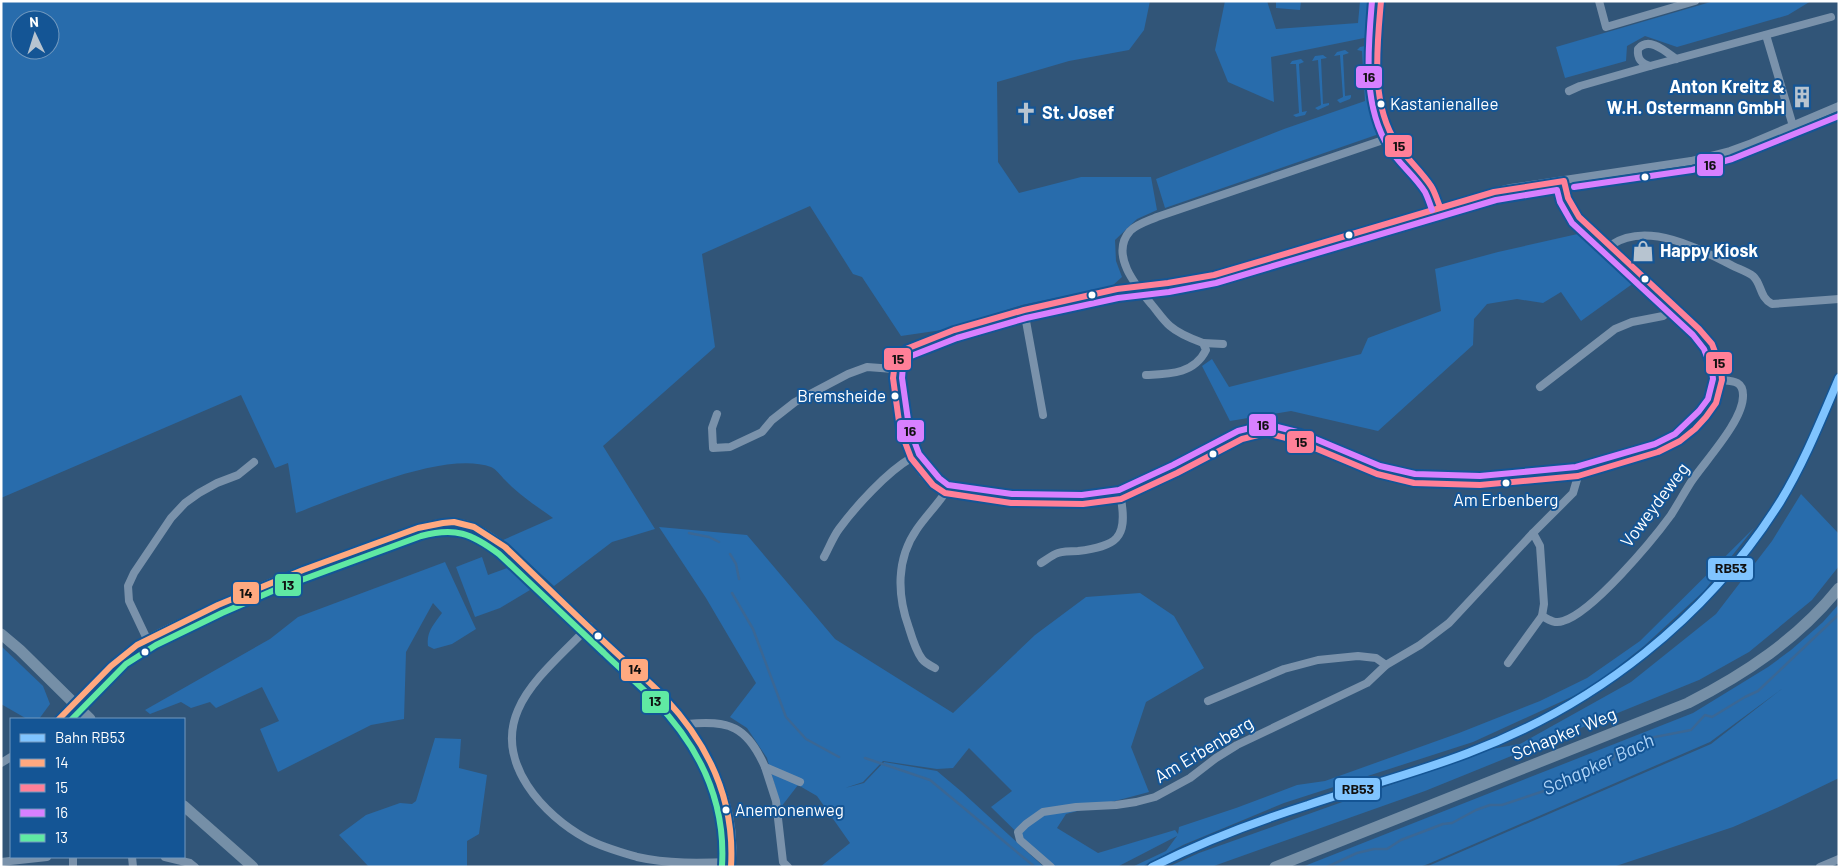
<svg xmlns="http://www.w3.org/2000/svg" width="1840" height="868" viewBox="0 0 1840 868" font-family="Barlow,sans-serif">
	<style>
		.green { fill: #286cac; fill-rule: evenodd }
		.lines { fill: none; stroke-linecap: round; stroke-linejoin: round }
		.stream { stroke: #3a6795; stroke-width: 2.5 }
		.street { stroke: #7a92ab; stroke-width: 8 }
		.secondary { stroke: #758fa7; stroke-width: 11 }
		.bus-1-casing { stroke: #145595; stroke-width: 10 }
		.bus-2-casing { stroke: #145595; stroke-width: 10 }
		.bus-3-casing { stroke: #145595; stroke-width: 10 }
		.bus-4-casing { stroke: #145595; stroke-width: 10 }
		.bus-1 { stroke: #ffa980; stroke-width: 6 }
		.bus-2 { stroke: #ff8098; stroke-width: 6 }
		.bus-3 { stroke: #d880ff; stroke-width: 6 }
		.bus-4 { stroke: #60e9a3; stroke-width: 6 }
		.rail-1-casing { stroke: #145595; stroke-width: 11 }
		.rail-1 { stroke: #80c4ff; stroke-width: 8 }
		.bus-dot { fill: #fff; stroke: #145595; stroke-width: 2 }
		.labels { text-anchor: middle; stroke-width: 4; stroke-linejoin: round; paint-order: stroke }
		.bus-label { font-size: 17px; fill: #fff; stroke: #145595; text-anchor: start }
		.poi-label { font-size: 18px; font-weight: bold; fill: #fff; stroke: #145595; text-anchor: start }
		.street-label { font-size: 18px; fill: #fff; stroke: #145595 }
		.water-label { font-size: 19px; font-style: italic; fill: #b1d6f9; stroke: #145595 }
		.line-badge { stroke: #145595; stroke-width: 2 }
		.pale-badge-label { font-size: 14px; text-anchor: middle; font-weight: bold; fill: #111 }
	</style>
	<rect width="100%" height="100%" fill="#315578"/>
	<g class="green">
		<path d="M1 1H1150L1144 30 1129 50 1069 61 997 82 998 162 1019 193 1081 177H1151L1157 210 1137 219 1115 240 1116 261 1122 277 1112 286 1022 305 942 330 901 336 862 277 853 274 810 206 702 254 715 347 603 446 655 529 612 542 554 586 503 540 553 518C535 505 520 496 505 480 501 476 496 469 491 467 444 450 343 496 296 513L288 463 275 468 241 395 1 498ZM20 20H50V50H20Z"/>
		<path d="M1225 1H1267L1276 29 1358 23 1360 1H1371L1369 37 1271 57 1274 102 1228 82 1215 50Z"/>
		<path d="M1276 1H1301L1300 10 1276 8Z"/>
		<path d="M1714 1H1811L1788 15 1677 47 1645 36 1627 46 1626 61 1565 78 1556 47Z"/>
		<path d="M1370 45V86L1379 134 1165 208 1156 179 1284 129 1365 101 1362 51 1357 50 1360 47Z"/>
		<path d="M1345 50 1349 53 1343 55 1345 96 1351 95V97L1350 99 1340 103 1337 100 1343 97 1340 55 1334 56 1337 52Z"/>
		<path d="M1323 55 1327 58 1321 59 1323 104 1329 103V105L1318 110 1315 108 1321 105 1318 60 1312 61 1315 56Z"/>
		<path d="M1301 59 1304 62 1299 64 1302 112 1307 111 1305 115 1296 117 1293 115 1299 113 1296 64H1290L1292 61Z"/>
		<path d="M1582 233 1635 282 1581 321 1561 292 1543 303 1517 299 1487 304 1474 319 1473 345 1378 431 1291 411 1230 421 1202 366 1212 359 1229 387 1361 354 1368 338 1441 311 1435 269 1498 252Z"/>
		<path d="M1801 494 1839 534V566L1812 600 1749 652 1699 680 1425 791 1211 867H1168L1199 853 1491 749 1520 744 1631 682 1716 614 1772 541Z"/>
		<path d="M659 527 747 535 835 639 953 713 1035 635 1086 597 1140 593 1174 616 1204 668 1146 702 1131 747 1149 792 1066 814 1057 828 1098 853 1175 830 1178 834 1179 827 1236 808 1297 785 1325 781 1459 733 1540 701 1587 678 1640 641 1754 528 1704 591 1644 646 1591 688 1473 742 1284 803 1183 845 1142 867H1132L1166 851 1177 836 1117 867H1052L991 807 1012 791 969 748 953 768 937 769 883 761 863 782 845 788 864 783 884 762 937 771 962 792 1044 867H820L850 843 817 796 798 785 781 807 767 758 747 728 730 717 756 683 706 598Z"/>
		<path d="M482 557 488 575 510 567 535 587 500 608 475 617 456 567Z"/>
		<path d="M445 562 476 629 452 644 434 649 428 646C426 632 434 624 442 613L433 603 406 652 404 719 371 725 278 772 260 729 279 721 262 687 216 708 210 702 191 708 181 702 150 714 145 710 270 639 298 617Z"/>
		<path d="M1839 604V778L1781 806 1733 827 1613 867H1426L1711 744 1783 688 1710 742 1428 864 1419 867H1302L1693 713 1768 667 1791 650 1823 622Z"/>
		<path d="M1 646 43 686 50 704 39 719H27L1 704Z"/>
		<path d="M435 738 461 739 459 768 487 775 479 834 467 841V867H369L339 835 366 815 400 803 412 804 416 801Z"/>
	</g>
	<g class="lines">
		<g class="stream">
			<path d="M689 533 709 537 719 542"/>
			<path d="M730 554 736 564 739 579"/>
			<path d="M732 593 753 629 786 717 806 739 839 757"/>
			<path d="M865 758 930 780 1035 867"/>
			<path d="M1327 867 1357 853 1374 849H1387L1401 840 1443 824 1452 823 1476 810 1490 805H1502L1544 791 1558 780 1568 778 1585 770 1594 763H1605L1614 759 1615 752 1642 747 1646 740 1655 737 1691 730 1705 715 1712 717 1745 697 1758 691 1836 617 1839 613"/>
		</g>
		<g class="street">
			<path d="M1381 1C1377 41 1372 103 1393 138 1403 156 1420 169 1431 186 1435 192 1437 200 1440 207"/>
			<path d="M1599 1 1606 27 1695 1"/>
			<path d="M1766 35 1793 126"/>
			<path d="M1650 66C1641 63 1637 59 1638 49 1649 36 1665 51 1676 59"/>
			<path d="M1569 91 1580 86 1650 66 1831 17"/>
			<path d="M1564 181 1568 198 1579 217 1699 329 1712 344 1721 368 1722 380 1719 392 1716 403 1706 417 1695 429 1680 441 1658 452 1578 476 1480 485 1414 483 1377 474 1298 441 1266 433 1242 439 1177 473 1121 499 1083 504 1011 503 945 493 933 485 923 474 911 458 900 429 893 378 895 362 906 349 954 330 1024 310 1117 289 1168 283 1214 275 1494 192 1511 188 1691 161 1730 151 1752 143 1839 106"/>
			<path d="M1611 245C1647 221 1699 248 1733 266 1739 269 1748 272 1753 276 1762 284 1759 297 1772 304L1839 299"/>
			<path d="M1024 310 1043 415"/>
			<path d="M1203 343 1223 344"/>
			<path d="M1146 375C1170 374 1194 374 1206 350L1203 343C1192 339 1179 334 1170 326 1163 320 1158 312 1152 305 1137 287 1109 255 1130 231 1137 224 1148 221 1157 217L1392 137"/>
			<path d="M1540 387 1615 329 1632 322 1663 316 1675 307"/>
			<path d="M717 414 712 428 713 448 730 447 762 432 772 420 795 402 848 374 867 367 894 369"/>
			<path d="M824 557C829 548 833 537 839 529 856 506 887 472 911 458"/>
			<path d="M1041 563C1046 560 1052 555 1058 553 1064 551 1072 551 1078 551 1116 546 1128 539 1121 499"/>
			<path d="M1542 616C1549 620 1555 624 1563 621 1592 613 1652 541 1671 515 1678 504 1684 493 1691 482 1705 461 1744 420 1743 395 1743 381 1733 381 1722 380"/>
			<path d="M589 626C566 651 531 679 518 710 495 763 543 815 587 839 602 847 620 852 637 857 668 864 700 863 732 862"/>
			<path d="M147 639 129 601 128 586 134 573 171 518 185 503 199 493 217 483 238 475 254 462"/>
			<path d="M1508 663 1542 616 1544 604 1540 546 1533 533"/>
			<path d="M935 668C931 666 925 663 922 659 916 651 912 638 909 628 897 595 896 559 917 529 926 516 937 505 945 493"/>
			<path d="M1208 701 1284 669 1318 660 1358 656 1376 658 1386 665"/>
			<path d="M59 719C84 697 103 670 130 650 148 637 170 628 191 618 263 582 341 556 418 528 456 516 474 523 505 547 541 581 577 615 612 649 633 668 655 686 673 707 710 748 739 811 731 867"/>
			<path d="M687 724C729 720 747 726 765 767L800 782"/>
			<path d="M1 763 11 757"/>
			<path d="M765 767 776 801 783 862 788 867"/>
			<path d="M73 857V867"/>
			<path d="M132 857 133 867"/>
			<path d="M165 857 190 863 195 867"/>
			<path d="M1 862 47 857"/>
			<path d="M1051 867 1020 840 1018 832 1026 824 1043 812 1076 807 1116 805 1136 802 1155 797 1190 778 1216 758 1237 745 1367 683 1386 665 1420 645 1449 623 1533 533 1573 493 1578 476"/>
			<path d="M1820 867 1839 859"/>
		</g>
		<g class="secondary">
			<path d="M1 634 20 650 90 719"/>
			<path d="M184 806 253 867"/>
			<path d="M1275 867 1688 703C1745 674 1798 639 1839 588"/>
		</g>
		<g class="bus-1-casing">
			<path id="bus-1" d="M59 719 111 666 137 645 218 605 303 570 418 528 443 523 454 522 474 527 505 547C541 581 576 616 612 649 630 666 649 681 665 698 710 746 735 802 731 867"/>
		</g>
		<g class="bus-2-casing">
			<g id="bus-2">
				<path d="M1381 1C1377 47 1370 104 1397 144 1407 159 1421 171 1431 186 1435 192 1437 200 1440 207"/>
				<path d="M1564 181 1568 198 1579 217 1699 329 1712 344 1721 368 1722 380 1716 403 1706 417 1695 429 1680 441 1658 452 1578 476 1480 485 1414 483 1377 474 1298 441 1266 433 1242 439 1177 473 1121 499 1083 504 1011 503 945 493 933 485 911 458 900 429 893 378 895 362 906 349 954 330 1024 310 1117 289 1168 283 1214 275 1494 192Z"/>
			</g>
		</g>
		<g class="bus-3-casing">
			<g id="bus-3">
				<path d="M1372 1C1368 49 1362 105 1389 148 1399 164 1415 176 1425 192 1428 198 1430 204 1432 210"/>
				<path d="M1574 187 1692 170 1732 159 1839 116"/>
				<path d="M1557 190 1560 202 1572 223 1693 335 1704 349 1712 370 1713 379 1708 399 1699 411 1675 434 1655 444 1576 467 1480 476 1415 474 1380 466 1301 433 1266 424 1238 431 1173 465 1119 490 1082 495 1012 494 948 485 939 478 919 454 909 427 902 378 903 366 911 356 957 338 1026 318 1118 298 1169 292 1216 283 1496 200Z"/>
			</g>
		</g>
		<g class="bus-4-casing">
			<path id="bus-4" d="M72 719 126 664 156 645 222 613 277 589 421 536C455 527 471 533 499 554 534 587 569 620 604 653 620 669 638 683 654 700 699 746 726 801 722 866"/>
		</g>
		<use href="#bus-1" class="bus-1"/>
		<use href="#bus-2" class="bus-2"/>
		<use href="#bus-3" class="bus-3"/>
		<use href="#bus-4" class="bus-4"/>
		<g class="rail-1-casing">
			<path id="rail-1" d="M1152 867C1202 842 1254 822 1308 805 1361 787 1416 773 1468 753 1596 705 1707 618 1780 502 1804 463 1821 420 1839 378"/>
		</g>
		<use href="#rail-1" class="rail-1"/>
	</g>
	<defs>
		<g id="building-bare" transform="scale(1.725)"><path d="M-4-6H4V6H1V3H-1V6H-4ZM-2.5-4.3h1.7v1.8h-1.7ZM.8-4.3h1.7v1.8H.8ZM-2.5-1h1.7V.8h-1.7ZM.8-1h1.7V.8H.8Z" fill="#b7c4d0" stroke="#145595" stroke-width="2.5" paint-order="stroke"/></g>
		<g id="church-bare" transform="scale(1.725)"><path d="M-1.2-6h2.4v3.5h3.3v2.4h-3.3V6h-2.4V-.1h-3.3v-2.4h3.3Z" fill="#b7c4d0" stroke="#145595" stroke-width="2.5" paint-order="stroke"/></g>
		<g id="shop-bare" transform="scale(1.725)"><path d="M-5-2.5h2.3a2.7 3.5 0 0 1 5.4 0H5L5.5 6h-11ZM-1.5-2.5h3a1.5 2.3 0 0 0-3 0Z" fill="#b7c4d0" stroke="#145595" stroke-width="2.5" paint-order="stroke"/></g>
	</defs>
	<g fill-rule="evenodd">
		<use href="#building-bare" x="1802" y="97"/>
		<use href="#church-bare" x="1026" y="113"/>
		<use href="#shop-bare" x="1643" y="251"/>
	</g>
	<g class="bus-dot">
		<circle cx="1381" cy="104" r="4.5"/>
		<circle cx="1645" cy="177" r="4.5"/>
		<circle cx="1349" cy="235" r="4.5"/>
		<circle cx="1645" cy="279" r="4.5"/>
		<circle cx="1092" cy="295" r="4.5"/>
		<circle cx="895" cy="396" r="4.5"/>
		<circle cx="1213" cy="454" r="4.5"/>
		<circle cx="1506" cy="483" r="4.5"/>
		<circle cx="598" cy="636" r="4.5"/>
		<circle cx="145" cy="652" r="4.5"/>
		<circle cx="726" cy="810" r="4.5"/>
	</g>
	<g class="labels">
		<g class="bus-label">
			<text x="1390" y="110">Kastanienallee</text>
			<text x="886" y="402" text-anchor="end">Bremsheide</text>
			<text x="1506" y="506" text-anchor="middle">Am Erbenberg</text>
			<text x="735" y="816">Anemonenweg</text>
		</g>
		<g class="poi-label">
			<text x="1785" y="93" text-anchor="end">Anton Kreitz &amp;<tspan x="1785" dy="21">W.H. Ostermann GmbH</tspan></text>
			<text x="1042" y="119">St. Josef</text>
			<text x="1660" y="257">Happy Kiosk</text>
		</g>
		<g class="street-label">
			<text transform="translate(1655 505) rotate(-53)" y="6">Voweydeweg</text>
			<text transform="translate(1564 734) rotate(-22)" y="6">Schapker Weg</text>
			<text transform="translate(1204 750) rotate(-31)" y="6">Am Erbenberg</text>
		</g>
		<g class="water-label">
			<text transform="translate(1598 764) rotate(-25)" y="7">Schapker Bach</text>
		</g>
	</g>
	<g class="line-badge">
		<rect x="1355" y="65" width="28" height="24" rx="5" fill="#d880ff"/>
		<rect x="1384" y="134" width="29" height="24" rx="5" fill="#ff8098"/>
		<rect x="1696" y="153" width="28" height="24" rx="5" fill="#d880ff"/>
		<rect x="883" y="347" width="29" height="24" rx="5" fill="#ff8098"/>
		<rect x="1705" y="351" width="28" height="24" rx="5" fill="#ff8098"/>
		<rect x="1248" y="413" width="29" height="24" rx="5" fill="#d880ff"/>
		<rect x="896" y="419" width="29" height="24" rx="5" fill="#d880ff"/>
		<rect x="1286" y="430" width="29" height="24" rx="5" fill="#ff8098"/>
		<rect x="1707" y="557" width="47" height="24" rx="5" fill="#80c4ff"/>
		<rect x="274" y="573" width="28" height="24" rx="5" fill="#60e9a3"/>
		<rect x="232" y="581" width="28" height="24" rx="5" fill="#ffa980"/>
		<rect x="620" y="658" width="29" height="24" rx="5" fill="#ffa980"/>
		<rect x="641" y="690" width="29" height="24" rx="5" fill="#60e9a3"/>
		<rect x="1334" y="777" width="47" height="24" rx="5" fill="#80c4ff"/>
	</g>
	<g class="pale-badge-label">
		<text x="1369" y="82">16</text>
		<text x="1399" y="151">15</text>
		<text x="1710" y="170">16</text>
		<text x="898" y="364">15</text>
		<text x="1719" y="368">15</text>
		<text x="1263" y="430">16</text>
		<text x="910" y="436">16</text>
		<text x="1301" y="447">15</text>
		<text x="1731" y="573">RB53</text>
		<text x="288" y="590">13</text>
		<text x="246" y="598">14</text>
		<text x="635" y="674">14</text>
		<text x="655" y="706">13</text>
		<text x="1358" y="794">RB53</text>
	</g>
	<rect width="1840" height="868" fill="none" stroke="#ffffff" stroke-width="5"/>
	<rect x="10" y="718" width="175" height="140" fill="#145595" stroke="#7299bf"/>
	<rect x="20" y="734" width="25" height="8" fill="#80c4ff" stroke="#7299bf"/>
	<text x="55" y="743" font-size="15" fill="#ffffff">Bahn RB53</text>
	<rect x="20" y="759" width="25" height="8" fill="#ffa980" stroke="#7299bf"/>
	<text x="55" y="768" font-size="15" fill="#ffffff">14</text>
	<rect x="20" y="784" width="25" height="8" fill="#ff8098" stroke="#7299bf"/>
	<text x="55" y="793" font-size="15" fill="#ffffff">15</text>
	<rect x="20" y="809" width="25" height="8" fill="#d880ff" stroke="#7299bf"/>
	<text x="55" y="818" font-size="15" fill="#ffffff">16</text>
	<rect x="20" y="834" width="25" height="8" fill="#60e9a3" stroke="#7299bf"/>
	<text x="55" y="843" font-size="15" fill="#ffffff">13</text>
	<g transform="translate(35 35) rotate(356)"><circle r="24" fill="#145595" stroke="#7299bf"/>
	<path d="M0-4L9 19L0 12L-9 19Z" fill="#b7c4d0"/>
	<text y="-8" font-size="14" font-weight="bold" text-anchor="middle" fill="#ffffff">N</text>
	</g>
</svg>
